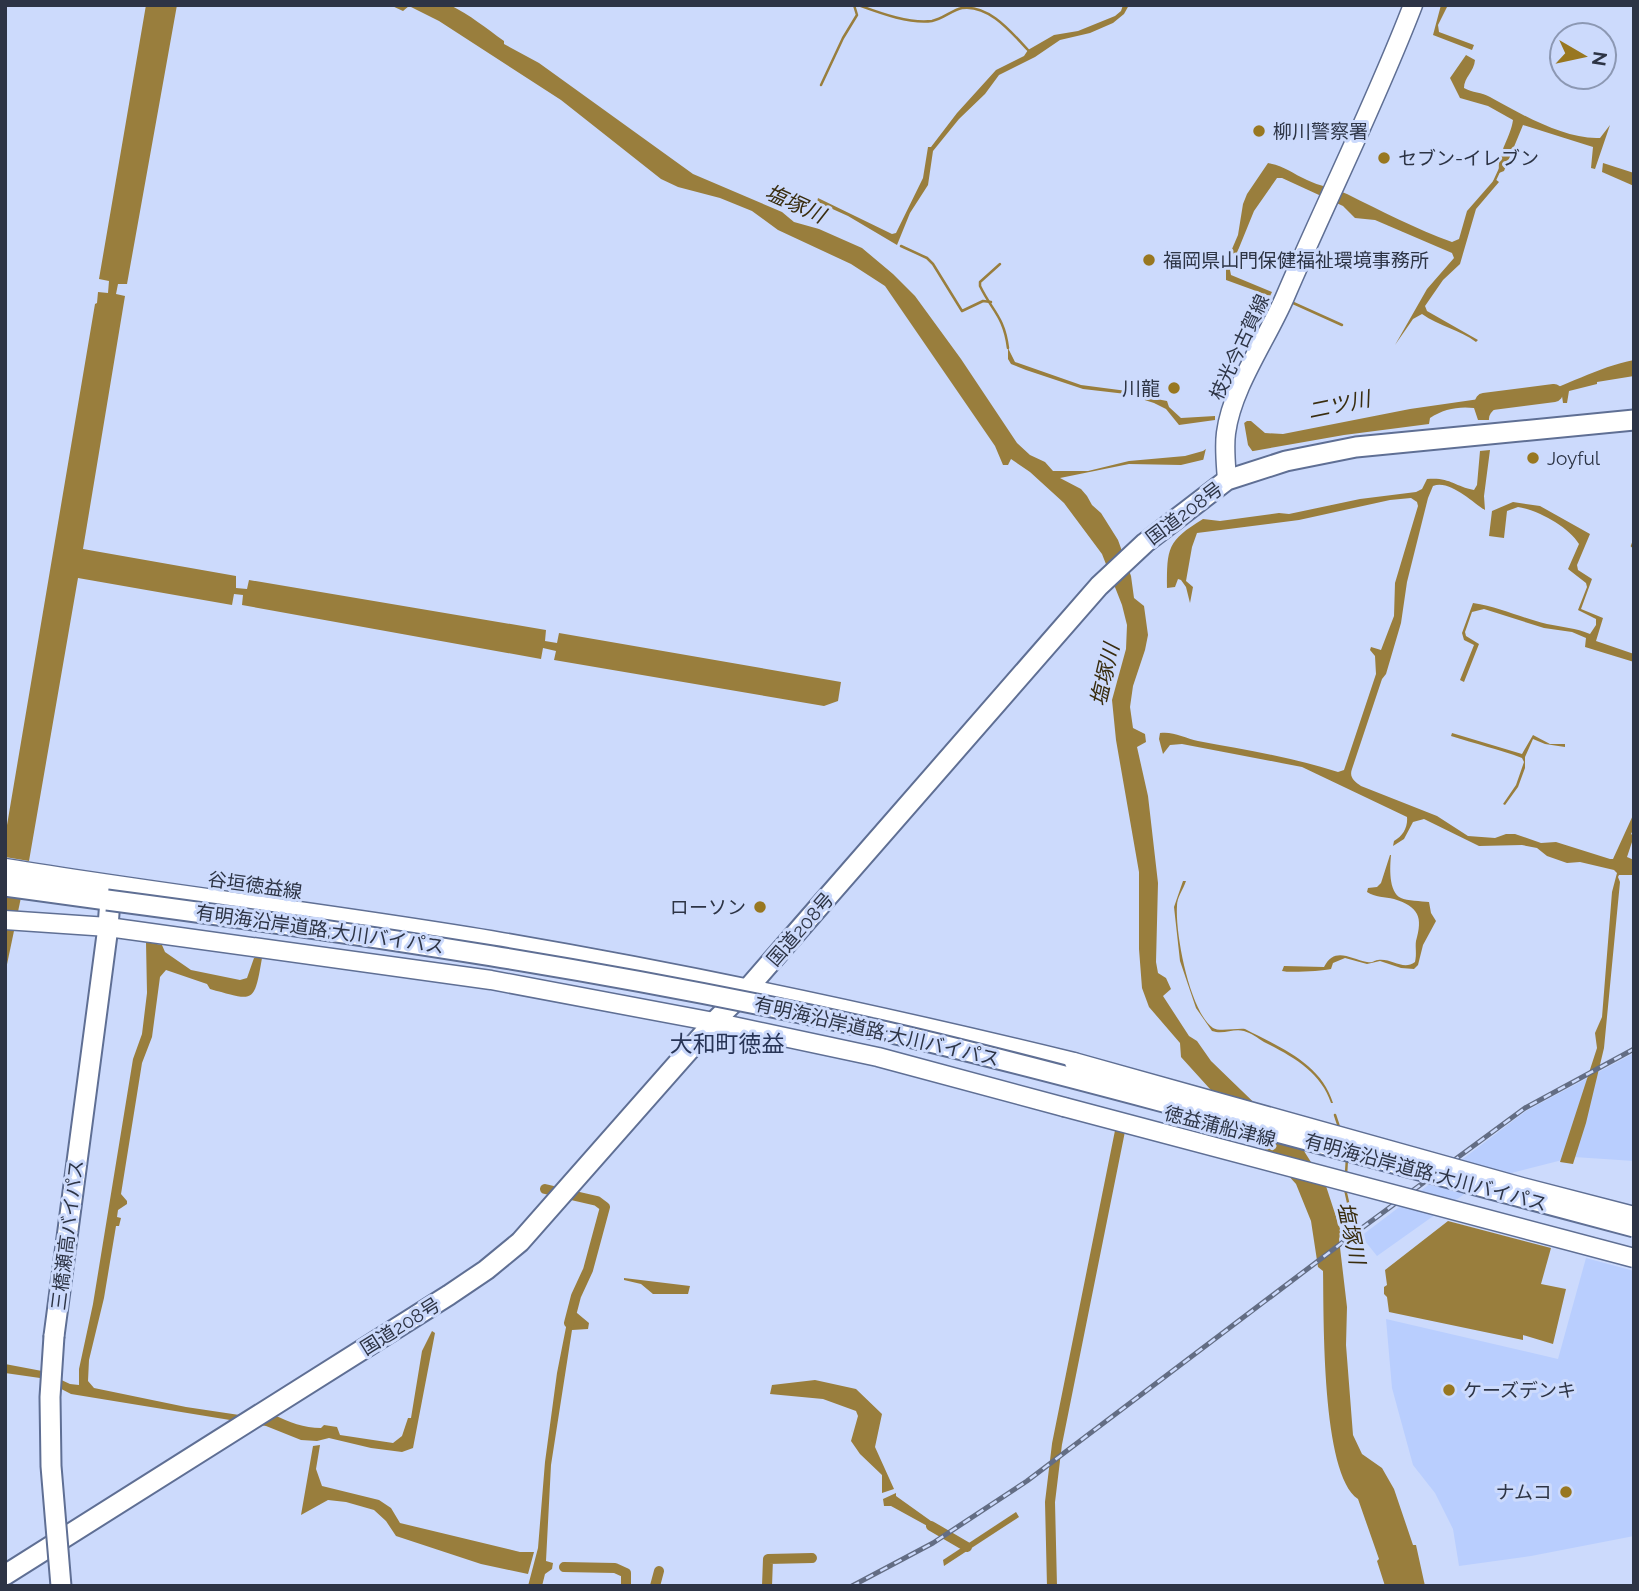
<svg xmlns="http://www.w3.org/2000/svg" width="1639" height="1591" viewBox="0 0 1639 1591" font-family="Raleway,'Noto Sans JP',sans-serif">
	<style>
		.built { fill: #b9cefe }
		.water { fill: #997e3d }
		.pier { fill: #ccdafc }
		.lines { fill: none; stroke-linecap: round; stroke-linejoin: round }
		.stream { stroke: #997e3d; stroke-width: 2.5 }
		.canal { stroke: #997e3d; stroke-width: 10 }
		.river { stroke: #997e3d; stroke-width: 18 }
		.major-casing { stroke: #5f6f94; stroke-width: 21 }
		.highway-casing { stroke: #5f6f94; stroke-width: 23 }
		.major { stroke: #fff; stroke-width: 18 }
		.highway { stroke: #fff; stroke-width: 19 }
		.rail-casing { stroke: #636d84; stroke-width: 5 }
		.rail { stroke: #ccdafc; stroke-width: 2.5; stroke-dasharray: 8; stroke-linecap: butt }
		.major-bridge-casing { stroke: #5f6f94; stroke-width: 21; stroke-linecap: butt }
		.highway-bridge-casing { stroke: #5f6f94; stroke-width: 23; stroke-linecap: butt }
		.major-bridge { stroke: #fff; stroke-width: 18 }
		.highway-bridge { stroke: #fff; stroke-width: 19 }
		.poi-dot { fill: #987720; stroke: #ccdafc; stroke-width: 2.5 }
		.labels { text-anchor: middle; stroke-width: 6; stroke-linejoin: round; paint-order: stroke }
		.poi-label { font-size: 19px; fill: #2d3445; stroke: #ccdafc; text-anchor: start }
		.street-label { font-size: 19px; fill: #2d3445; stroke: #ccdafc }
		.water-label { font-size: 21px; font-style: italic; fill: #392d0f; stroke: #ccdafc }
		.quarter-label { font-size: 23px; fill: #273456; stroke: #ccdafc }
	</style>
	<rect width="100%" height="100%" fill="#ccdafc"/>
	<g class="built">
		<path d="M1634 1053V1161L1574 1157 1484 1180 1377 1256 1361 1236 1526 1111Z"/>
		<path d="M1586 1258 1634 1271V1536L1531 1556 1459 1566 1453 1529 1435 1493 1413 1465 1392 1388 1386 1319 1558 1359Z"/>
	</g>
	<g class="water">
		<path d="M146 5H177L127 284H118L116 294 125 296 83 549 236 576V588L247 589 249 580 546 630 545 641 557 643 559 633 841 682 838 701 824 706 554 660 556 651 543 648 541 659 242 605 243 595 234 594 232 605 78 578 29 861 5 857V837L95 304 97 303 98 292 108 293 109 281 99 279Z"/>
		<path d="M390 5H450C470 15 486 28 504 41V44L539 63 693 174 782 212 794 222 819 229 862 248 893 274 915 296 961 359 1017 443 1030 455 1045 462 1053 471H1088L1129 461 1185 456 1203 451 1247 421H1251L1265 433 1283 434 1410 409 1507 395 1508 403C1500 405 1488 411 1489 420H1478L1474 408C1459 406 1443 409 1430 418L1429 424 1344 435 1202 460 1181 465 1129 464 1060 478 1081 489 1087 496 1092 505 1101 513 1118 540 1131 576 1134 598 1144 606 1148 635 1145 650 1133 686 1130 707 1133 728 1145 734 1146 742 1137 747 1148 796 1158 883 1156 962 1158 973 1166 978 1171 989 1163 996 1189 1036 1197 1041 1211 1061 1304 1151 1326 1186 1341 1232 1339 1239 1347 1307 1346 1345 1353 1435 1362 1454 1382 1468 1394 1489 1413 1545H1416L1425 1586H1385L1377 1561 1379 1559 1358 1499C1321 1474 1324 1316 1323 1271L1318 1267 1311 1221 1296 1184 1181 1057 1180 1043 1149 1007 1142 988 1139 949V872L1116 740 1112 700 1126 649 1127 625 1122 605 1102 554 1064 503 1030 472 1011 459 1008 465H1003L995 446 885 286 851 264 778 230 752 211 720 198 678 187 661 179 561 100 439 21 409 6 403 11Z"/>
		<path d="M1123 5H1129L1124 14 1113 23 1090 33 1060 40 1035 57 999 75 985 94 959 119 933 151 928 185 910 213 897 245 848 216 817 202 818 198 892 234 896 233 923 178 928 147H931L957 113 996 70 1024 56 1028 50 1054 35 1078 31 1115 16 1121 11Z"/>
		<path d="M1441 5H1448L1438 25 1439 32 1474 45 1472 50 1433 35Z"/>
		<path d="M1466 55 1475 60C1474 72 1464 77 1464 88 1472 93 1482 92 1490 97 1519 113 1565 140 1600 138L1610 125 1595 169 1591 168 1593 147 1523 125 1504 171 1499 173C1497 152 1510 140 1513 120L1488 106 1460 98 1450 78Z"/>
		<path d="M1268 163C1285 166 1292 173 1307 180 1319 186 1334 188 1347 194 1381 211 1416 229 1452 242L1459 239 1467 211 1495 179 1499 182 1476 209 1460 264 1443 280 1425 306 1427 311 1478 340 1476 342C1460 330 1439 326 1422 314L1413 319 1395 345 1427 289 1454 258 1452 253 1375 220 1355 218 1343 206 1282 178H1277L1254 211 1230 270 1231 275 1272 292 1270 296 1226 280V263L1238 235 1243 204 1247 194Z"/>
		<path d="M1603 163 1634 173V186L1602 172Z"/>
		<path d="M1008 348 1015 362 1081 385 1127 391 1136 395 1167 401 1169 407 1181 418 1215 416V420L1179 425 1166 409 1154 403 1126 394 1083 389 1026 370 1011 364 1008 359Z"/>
		<path d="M1634 360V376L1597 382V384L1569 391 1567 403H1563L1562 396 1530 399 1529 397C1565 387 1597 367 1634 360Z"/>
		<path d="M1490 450 1484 496 1485 510C1472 502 1449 479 1433 486L1428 498 1407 582 1401 623 1386 674 1382 679 1352 769C1349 777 1354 781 1361 786L1437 816 1468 836 1495 838 1506 834H1515L1541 843 1556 842 1610 859H1613L1634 813V828L1631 834 1634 836 1627 857 1634 860V875H1619L1618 877 1620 882 1604 1048 1586 1123 1573 1164 1560 1162 1597 1048 1595 1033 1602 1017 1612 892 1617 873 1614 870 1580 862 1567 863 1547 856 1537 848 1522 845 1479 846 1424 819 1413 822 1404 839 1393 846 1394 841C1403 836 1408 827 1407 817L1302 767 1182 744 1170 745 1163 754 1159 739 1160 733C1173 731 1185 738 1198 741 1245 750 1292 757 1338 772L1344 770 1376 674 1375 656 1370 650 1371 647 1381 650 1394 616 1395 583 1418 506 1417 502 1411 498 1390 500 1299 520 1197 533 1192 547 1186 581 1193 587 1190 603 1186 587 1181 580 1178 579 1175 587 1167 588C1167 548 1167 541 1203 519L1220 521 1279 513 1289 514 1360 499 1416 492 1422 489 1427 479C1450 477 1454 486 1474 490L1477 485 1480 451Z"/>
		<path d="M1513 502 1540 506 1590 534 1577 565 1578 570 1592 579 1581 609 1603 618 1596 641 1634 654V662L1585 647 1586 638 1572 632 1544 628 1484 609 1472 612 1465 632 1466 636 1479 644 1464 682 1460 680 1474 645 1464 640 1462 633 1473 603C1500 607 1521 618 1547 624 1562 627 1576 628 1590 634L1596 625V619L1578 610 1587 587 1586 583 1568 569 1579 544C1569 527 1538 510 1518 507L1507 511 1504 538 1489 536 1492 511Z"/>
		<path d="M1452 733 1522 754 1533 735 1550 744H1565V747L1545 744 1533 739 1525 757V768L1518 787 1505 805 1503 804 1516 785 1524 762 1522 758C1499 749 1475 744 1451 736Z"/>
		<path d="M1390 855H1391C1390 866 1388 892 1401 898 1407 901 1421 901 1429 902L1431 913 1436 921 1423 945 1418 965 1414 969 1401 968 1380 961 1367 964 1345 958 1333 963 1331 969C1323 971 1289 973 1282 971L1284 966 1324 967C1335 946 1350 959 1367 962 1374 963 1372 961 1378 960 1392 958 1403 971 1415 962 1417 954 1415 947 1416 941 1423 917 1419 907 1394 899 1385 897 1375 897 1367 892L1368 888 1377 887 1381 883Z"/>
		<path d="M5 876 24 883 5 974Z"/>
		<path d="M1183 881H1186C1183 890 1177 897 1177 906 1175 934 1190 1012 1213 1028 1219 1032 1237 1028 1245 1029 1279 1047 1321 1063 1333 1103H1331C1321 1072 1292 1056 1264 1042 1258 1038 1251 1033 1244 1031 1233 1028 1224 1035 1212 1031L1196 1008 1180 961 1174 907Z"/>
		<path d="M146 942 162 945 165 952 191 970 240 980 247 978 254 958H262C254 1005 254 1001 210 989L207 984 166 970 160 977 152 1037 142 1063 121 1194 127 1201V1204L118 1210 117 1217 121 1218 119 1226H116L104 1298 89 1360 88 1381 94 1388 186 1407 266 1419 274 1415C289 1422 304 1428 321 1428L324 1425 337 1427 340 1435 393 1443 402 1436 408 1418H411L422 1351 432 1331 435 1333 413 1448 402 1452 371 1448 329 1438 317 1441 301 1440 266 1426 71 1394 40 1378 5 1373V1364L42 1371 70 1384 79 1385V1369L93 1304 133 1059 142 1034 147 993Z"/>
		<path d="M1448 1221 1551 1248 1541 1284 1566 1289 1553 1344 1523 1335V1340L1389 1312 1387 1297 1384 1294V1287L1387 1285 1385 1270Z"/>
		<path d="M624 1278 690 1286 688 1294H653L641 1284 624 1280Z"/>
		<path d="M569 1312 577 1313 589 1323 588 1329 572 1330 551 1465 546 1561 553 1563 552 1569 545 1574 542 1586H528L538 1548 545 1462 557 1373Z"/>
		<path d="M815 1380 856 1389 882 1414 875 1447 894 1489 882 1493V1475L860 1454 851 1441 858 1416 856 1411 823 1399 770 1394 772 1385Z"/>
		<path d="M320 1445 316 1469 322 1486 379 1500 391 1508 400 1523 520 1552H534L528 1574 481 1564 396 1536 386 1521 374 1510 346 1502 328 1500 301 1515 313 1446Z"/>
		<path d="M896 1493V1496L945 1531 942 1534 891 1506H884L883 1499Z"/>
		<path d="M1016 1512 1019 1517 944 1566 943 1560Z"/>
	</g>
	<path class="pier" d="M1244 422 1248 445 1253 452 1203 461 1207 444 1235 424Z"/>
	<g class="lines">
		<g class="stream">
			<path d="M858 5C880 13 909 24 932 21 943 19 952 10 962 8 989 4 1012 33 1028 50"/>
			<path d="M821 85 843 38 857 15 854 5"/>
			<path d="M1494 182 1500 169"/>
			<path d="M901 246 927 258 933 264 962 311 983 301 991 302"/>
			<path d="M1000 264 980 282V286C992 311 1004 316 1008 348"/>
			<path d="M1291 302 1342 325"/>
			<path d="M1632 546 1634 541"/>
			<path d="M1335 1115 1339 1127"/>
			<path d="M1346 1175 1347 1157"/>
			<path d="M1345 1189 1357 1242 1365 1263"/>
		</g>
		<g class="canal">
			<path d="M545 1189 597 1201 605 1207 588 1270 576 1296 569 1323"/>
			<path d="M931 1526 967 1547"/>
			<path d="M564 1567 615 1568 626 1573V1586"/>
			<path d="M655 1586 659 1571"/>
			<path d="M767 1586 768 1559 812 1558"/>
			<path d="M1052 1586 1050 1502 1057 1444 1120 1131"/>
		</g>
		<path class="river" d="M1484 402 1554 393"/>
		<g class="major-casing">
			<g id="major">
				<path d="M1227 480C1226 465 1224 448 1226 433 1232 387 1267 339 1285 297 1327 199 1375 104 1413 5"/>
				<path d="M5 868C171 895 337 914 502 942 695 975 885 1016 1074 1062"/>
				<path d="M5 920 108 927 491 980 714 1022 878 1057 1064 1107"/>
			</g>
		</g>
		<g class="highway-casing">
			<g id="highway">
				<path d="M5 886 107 900"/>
				<path d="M54 1336 108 927 111 886"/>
				<path d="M5 1575 449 1295 486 1270 520 1242 714 1022 749 987 1099 586 1145 543 1227 480 1286 461 1356 447 1634 420"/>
			</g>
		</g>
		<use href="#major" class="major"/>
		<use href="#highway" class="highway"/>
		<g class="rail-casing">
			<path id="rail" d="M852 1586 933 1543 1027 1481 1351 1236 1525 1108 1634 1049"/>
		</g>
		<use href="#rail" class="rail"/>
		<g class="major-bridge-casing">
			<g id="major-bridge">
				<path d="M1074 1062 1522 1187 1634 1216"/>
				<path d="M1064 1107 1634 1258"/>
			</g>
		</g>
		<g class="highway-bridge-casing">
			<g id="highway-bridge">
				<path d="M107 900C364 934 620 972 874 1029 968 1050 1062 1075 1156 1100 1315 1142 1474 1185 1634 1227"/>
				<path d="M54 1336 50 1397 51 1466 61 1586"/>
			</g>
		</g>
		<use href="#major-bridge" class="major-bridge"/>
		<use href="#highway-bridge" class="highway-bridge"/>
	</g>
	<g class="poi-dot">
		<circle cx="1259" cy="131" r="7"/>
		<circle cx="1384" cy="158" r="7"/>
		<circle cx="1149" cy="260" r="7"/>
		<circle cx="1174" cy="388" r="7"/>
		<circle cx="1533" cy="458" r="7"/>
		<circle cx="760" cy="907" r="7"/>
		<circle cx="1449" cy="1390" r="7"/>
		<circle cx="1566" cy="1492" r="7"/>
	</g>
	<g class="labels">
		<g class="poi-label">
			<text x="1273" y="138">柳川警察署</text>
			<text x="1398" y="165">セブン-イレブン</text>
			<text x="1163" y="267">福岡県山門保健福祉環境事務所</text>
			<text x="1160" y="395" text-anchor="end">川龍</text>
			<text x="1547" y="465">Joyful</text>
			<text x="746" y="914" text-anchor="end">ローソン</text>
			<text x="1463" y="1397">ケーズデンキ</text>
			<text x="1552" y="1499" text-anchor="end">ナムコ</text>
		</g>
		<g class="street-label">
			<text transform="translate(1239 347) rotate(-65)" y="7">枝光今古賀線</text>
			<text transform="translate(1184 513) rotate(-37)" y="7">国道208号</text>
			<text transform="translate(255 885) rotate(8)" y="7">谷垣徳益線</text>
			<text transform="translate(320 929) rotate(8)" y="7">有明海沿岸道路;大川バイパス</text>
			<text transform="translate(800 929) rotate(-49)" y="7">国道208号</text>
			<text transform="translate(877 1031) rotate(13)" y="7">有明海沿岸道路;大川バイパス</text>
			<text transform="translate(1220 1126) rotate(14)" y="7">徳益蒲船津線</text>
			<text transform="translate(1426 1172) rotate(15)" y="7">有明海沿岸道路;大川バイパス</text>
			<text transform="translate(67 1235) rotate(-83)" y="7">三橋瀬高バイパス</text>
			<text transform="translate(400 1326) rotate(-32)" y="7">国道208号</text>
		</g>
		<g class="water-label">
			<text transform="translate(795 204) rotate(24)" y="7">塩塚川</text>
			<text transform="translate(1339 405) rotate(-12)" y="7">二ツ川</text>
			<text transform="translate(1105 675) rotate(-77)" y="7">塩塚川</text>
			<text transform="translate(1351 1233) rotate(78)" y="7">塩塚川</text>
		</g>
		<g class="quarter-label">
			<text x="727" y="1052">大和町徳益</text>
		</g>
	</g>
	<rect width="1639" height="1591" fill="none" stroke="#2d3445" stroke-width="14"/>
	<g transform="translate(1583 56) rotate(99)"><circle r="33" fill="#ccdafc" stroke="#8c98b3" stroke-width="2"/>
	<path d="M0-5L12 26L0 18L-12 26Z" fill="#987720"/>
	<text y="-10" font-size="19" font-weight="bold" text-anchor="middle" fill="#2d3445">N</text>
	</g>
</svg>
